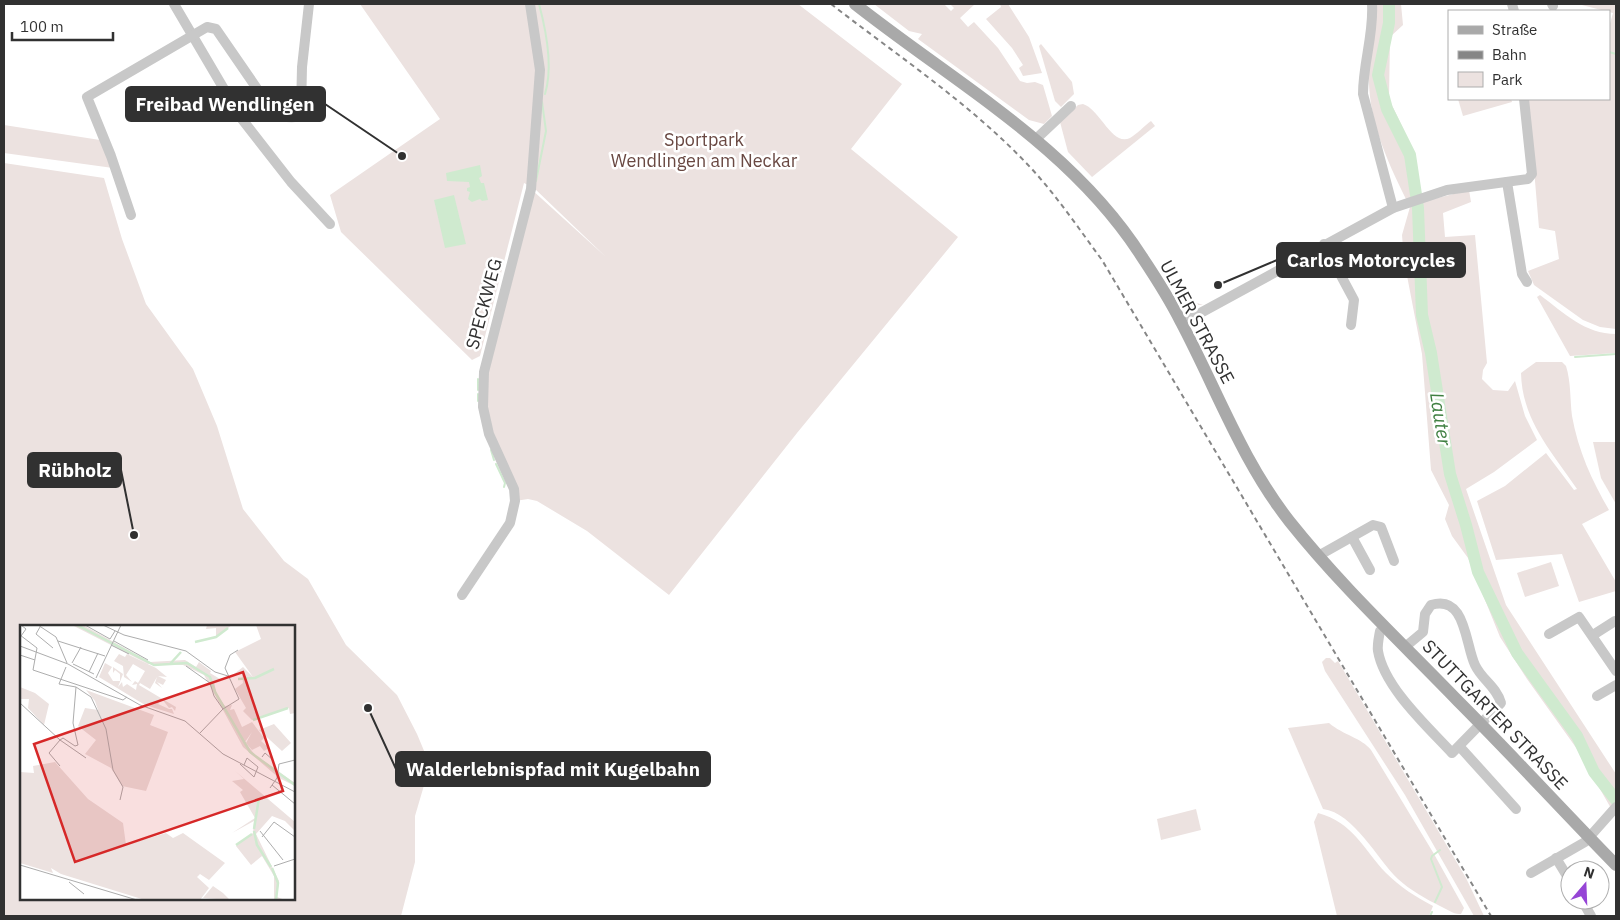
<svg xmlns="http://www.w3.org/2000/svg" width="1620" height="920" viewBox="0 0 1620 920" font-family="'IBM Plex Sans',sans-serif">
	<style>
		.green { fill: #ece2e0; fill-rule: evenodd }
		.water { fill: #cfeacf }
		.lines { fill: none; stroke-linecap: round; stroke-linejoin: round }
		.stream { stroke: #cfeacf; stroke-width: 2 }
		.river { stroke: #cfeacf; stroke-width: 12 }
		.minor { stroke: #c8c8c8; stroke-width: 10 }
		.major { stroke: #a9a9a9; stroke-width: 12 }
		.rail { stroke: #868686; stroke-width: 2; stroke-dasharray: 5 4; stroke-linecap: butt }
		.labels { text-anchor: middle; stroke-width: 5; stroke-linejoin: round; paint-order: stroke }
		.park-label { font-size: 18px; fill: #694842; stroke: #fff }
		.street-label { font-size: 18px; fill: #313131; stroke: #fff }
		.water-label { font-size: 19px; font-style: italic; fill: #408042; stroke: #fff }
		.inset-river { fill: none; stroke: #cfeacf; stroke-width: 2.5 }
		.inset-road { fill: none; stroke: #adadad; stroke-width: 1 }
		.view { fill: #d62828; fill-opacity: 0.15; stroke: #d62828; stroke-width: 2.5 }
		.inset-edge { fill: none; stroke: #313131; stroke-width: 2.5 }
		.leader { fill: none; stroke: #313131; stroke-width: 2 }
		.callout-dot { fill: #313131; stroke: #fff; stroke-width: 2 }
		.callout { fill: #313131; stroke: #313131; stroke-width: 2 }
		.callout-label { font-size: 19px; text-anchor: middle; font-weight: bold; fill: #fff }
	</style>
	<rect width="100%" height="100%" fill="#fff"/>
	<g class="green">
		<path d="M360 4H798L902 84 851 149 958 237 797 433 669 595 587 531 537 501 528 499 515 501 489 434 484 372 531 189 606 257 534 188 524 183 480 356 472 360 341 232 330 195 440 119Z"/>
		<path d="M874 4H944L951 11 954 8 950 4H975L960 18 968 27 974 22 998 48 1020 81 1027 83 1035 82 1043 85 1052 116 1044 124 1029 120 918 39 922 34 909 31Z"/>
		<path d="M1000 4H1008L1029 37 1042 73 1023 76 1019 68 1023 65 1012 48 986 19 1001 7Z"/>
		<path d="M1377 4H1401L1403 25 1390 37 1389 99 1408 139 1420 192 1426 201 1469 190 1471 202 1443 213 1445 237 1475 235 1487 363 1483 370 1482 379 1493 390 1508 391 1515 381 1525 416 1537 440 1494 472 1466 489 1506 605 1616 774V817L1577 749 1527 679 1500 637 1468 558 1452 536 1445 519 1449 505 1431 470 1422 354 1404 260 1402 235 1410 207C1389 165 1367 120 1369 72 1370 49 1376 27 1377 4Z"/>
		<path d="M1578 4H1616V329L1600 327 1583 320 1534 285 1528 271 1559 259 1555 231 1539 228 1528 99H1609V27L1613 13Z"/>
		<path d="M1041 44 1072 82 1074 94 1061 107 1055 101 1039 46Z"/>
		<path d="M1458 99H1511L1512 102 1463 116Z"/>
		<path d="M1083 104C1100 109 1112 147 1130 138 1137 134 1144 126 1151 121L1155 126 1092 177 1068 152 1060 122 1078 105Z"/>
		<path d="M4 125 100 140 113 168 4 153Z"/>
		<path d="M4 163 104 178 122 239 146 304 193 369 217 426 243 509 284 561 308 579 346 645 397 695 417 734 430 765 415 816V862L401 916H4ZM21 626H294V899H21Z"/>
		<path d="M1169 277 1197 303 1203 305H1185Z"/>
		<path d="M1540 295C1564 313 1585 334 1616 334V353L1570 356 1537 297Z"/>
		<path d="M1536 362H1562L1566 366C1571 382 1570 399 1572 416 1578 450 1592 481 1609 510L1582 524 1616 582V591L1579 602 1562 554 1496 560 1477 501 1505 486 1546 453 1574 490 1577 489C1553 453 1522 421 1521 373Z"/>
		<path d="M1593 442H1616V504L1601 478Z"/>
		<path d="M1551 562 1559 586 1525 597 1517 573Z"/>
		<path d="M1326 658H1330L1335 663 1338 661 1466 878 1484 916H1474L1405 795 1325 671 1322 662Z"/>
		<path d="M1329 723C1343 735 1362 738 1371 750L1434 854 1464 908 1461 914C1454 915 1447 909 1440 906 1426 899 1410 890 1398 879 1377 859 1354 813 1323 809L1288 728Z"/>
		<path d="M1196 809 1201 830 1161 840 1157 819Z"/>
		<path d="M1318 813C1353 822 1364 850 1386 873 1400 887 1416 897 1433 906L1429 916H1337L1314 822Z"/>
	</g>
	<g class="water">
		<path d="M480 165 482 176 479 178 481 183H484L488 200 482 201 480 199 472 202 468 199 470 192 467 191V188L470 187 469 182 447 181 446 173Z"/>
		<path d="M454 195 466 244 445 248 434 200Z"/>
	</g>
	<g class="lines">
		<g class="stream">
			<path d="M539 4C546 30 553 68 545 94"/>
			<path d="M1609 52 1616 54"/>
			<path d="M536 181 546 131 542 102"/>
			<path d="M1575 357 1616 354"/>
			<path d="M478 390V379"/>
			<path d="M478 394V401"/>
			<path d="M491 450 494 460"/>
			<path d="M496 464 505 483 504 487"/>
			<path d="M1435 902 1442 887 1431 859 1432 856 1440 850"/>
			<path d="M1430 916 1432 912"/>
		</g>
		<path class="river" d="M1389 4V23L1378 75 1387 109 1410 155 1418 208 1422 315 1431 353 1450 474 1466 525 1478 572 1517 653 1577 736 1594 772 1616 800"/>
		<g class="minor">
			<path d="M174 4 241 118 291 182 330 224"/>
			<path d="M1372 4C1374 34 1363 63 1363 94L1393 208"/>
			<path d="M1512 4 1514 11"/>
			<path d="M1552 4 1553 6"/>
			<path d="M1036 139 1071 106"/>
			<path d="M1507 182 1522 274 1527 282"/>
			<path d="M131 215 111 156 87 97 207 27 216 29 269 106C278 114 283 118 295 117L301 111 302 67 309 4"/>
			<path d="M1324 244 1354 300 1351 325"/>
			<path d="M1182 323 1393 208 1447 190 1528 179 1532 174 1524 99"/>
			<path d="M1352 537 1370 570"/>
			<path d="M1318 556 1373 525 1381 527 1394 561"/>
			<path d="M462 595 510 523 515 501 514 489 489 434 483 407 484 372 531 189 540 70 530 4"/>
			<path d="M1380 631C1379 637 1377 645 1378 651 1384 687 1427 726 1452 753L1501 703C1496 686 1482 680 1475 665 1465 644 1466 594 1431 605L1425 614 1423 632 1405 647"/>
			<path d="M1549 634 1579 617 1616 671"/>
			<path d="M1593 635 1615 621"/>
			<path d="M1597 696 1616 685"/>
			<path d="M1460 747 1516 809"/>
			<path d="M1556 858 1570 881"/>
			<path d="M1531 873 1585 842 1616 807"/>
			<path d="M1582 900 1591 916"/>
		</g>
		<path class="major" d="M855 4C955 83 1072 147 1142 257 1156 278 1170 300 1181 322 1217 390 1242 461 1290 522 1341 586 1401 642 1458 701 1512 755 1563 811 1616 865"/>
		<path class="rail" d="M831 4C898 56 972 105 1030 167 1057 196 1079 229 1102 260L1491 916"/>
	</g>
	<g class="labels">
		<g class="park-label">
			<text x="704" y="146">Sportpark<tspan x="704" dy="21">Wendlingen am Neckar</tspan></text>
		</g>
		<g class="street-label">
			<text transform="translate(484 304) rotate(-75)" y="6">SPECKWEG</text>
			<text transform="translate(1197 322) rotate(62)" y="6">ULMER STRASSE</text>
			<text transform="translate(1495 715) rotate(46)" y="6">STUTTGARTER STRASSE</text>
		</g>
		<g class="water-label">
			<text transform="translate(1441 419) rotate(81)" y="7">Lauter</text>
		</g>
	</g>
	<g transform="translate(20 625)">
		<rect width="275" height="275" fill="#fff"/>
		<path d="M52 0H63L130 37 165 35 176 42 179 37 191 46 190 48 200 54 194 57 197 70 205 81 212 80 210 85 214 84 222 102 232 97 244 113 241 116 249 123 244 126 240 121 232 125 226 118 232 107 225 117 235 130 275 158V161L259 153 223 122 184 50 163 40 128 39ZM187 0H212L196 12V3L186 4ZM236 0H275V88L270 89 269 83 232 95 223 86 226 83 215 64 223 58 222 49H214L223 42 233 52 215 27 241 14ZM99 29 105 32 107 29 136 43 147 52 138 51 146 55 143 60 137 57 142 63 135 58 137 52 130 64 120 58 119 60 156 82 155 86 152 82 149 83 142 74 138 79 149 84H152L154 89 125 80 79 52 85 38 92 42 88 48 93 56H100V49L95 45 93 48V42L103 49 98 62 102 57 103 62 107 59 116 65 117 59 112 60 115 56 118 58 125 46 113 39 106 50 112 57 104 52 103 41 94 36ZM0 62 15 68 29 79 24 100 8 83 9 74H0ZM66 65 134 90 130 100 148 107 126 166 102 161 91 143 65 129 76 115 58 101 65 83 78 85 75 76ZM254 99 271 118 262 126 239 105ZM35 137 68 174 103 198 106 220 146 208 153 213 163 208 205 238 189 255 180 249 177 252 189 263 180 275H125L41 249 31 243 33 248 0 238V147L14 148 13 141ZM214 145 275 197V206L265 196 252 191 236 209 259 256 257 272 265 275H254V251L242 231 231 240 216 221 233 208 234 196 212 208 235 193 220 167 223 165 212 156 224 154ZM193 261 203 268 210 275 183 273Z" fill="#ece2e0"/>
		<path class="inset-river" d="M57 0 134 40 167 38 190 52 195 67 230 127 275 160M175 17 196 12 208 3M150 39 161 27M218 54 235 53 254 44M233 95 268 83M234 204 239 173M234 206 237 220 251 242M216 220 232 209M252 243 258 258 256 275"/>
		<path class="inset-road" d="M1 0 6 4 1 11M18 0 36 12 47 38M65 0 90 14 95 6M83 0 104 10 166 26 195 47 208 51M20 2 16 9 33 23M0 10 17 23 13 45 103 75 107 72M38 16 85 31M94 16 128 35M91 20 109 29M0 21 48 39 120 80 165 96 203 129 275 167M0 30 15 35M52 38 61 22M53 39 74 49M166 41 190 58 194 71 203 84M46 42 39 59 56 62 71 72 86 104 93 145 103 162 100 175M69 47 78 28M76 53 101 0M0 78 40 115 66 133M180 108 203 84 219 74 205 43 210 30 218 25M40 115 43 113 55 121 58 120 53 98 56 62M40 115 29 128 40 141M242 132 245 128 253 135M220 139 234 152 238 142 227 133 224 140M252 160 275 179M250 163 257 153 259 139 275 135M240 206 263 235M242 212 254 197 275 212M0 240 117 275M254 241 275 234M49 257 64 269"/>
		<path class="view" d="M223 47 263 166 55 237 14 119Z"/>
		<rect width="275" height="275" class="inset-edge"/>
	</g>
	<path class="leader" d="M402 156L325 104M1218 285L1277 260M134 535L121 470M368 708L396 769"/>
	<g class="callout-dot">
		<circle cx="402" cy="156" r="5"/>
		<circle cx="1218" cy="285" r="5"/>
		<circle cx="134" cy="535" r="5"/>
		<circle cx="368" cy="708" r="5"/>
	</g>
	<g class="callout">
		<rect x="126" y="87" width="199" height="34" rx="5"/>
		<rect x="1277" y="243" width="188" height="34" rx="5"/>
		<rect x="28" y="453" width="93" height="34" rx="5"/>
		<rect x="396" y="752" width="314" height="34" rx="5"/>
	</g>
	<g class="callout-label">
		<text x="225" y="111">Freibad Wendlingen</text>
		<text x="1371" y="267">Carlos Motorcycles</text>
		<text x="75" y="477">Rübholz</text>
		<text x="553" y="776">Walderlebnispfad mit Kugelbahn</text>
	</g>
	<rect width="1620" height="920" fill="none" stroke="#313131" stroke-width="10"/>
	<rect x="1448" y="10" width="162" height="90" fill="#ffffff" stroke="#adadad"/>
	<rect x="1458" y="26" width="25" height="8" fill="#a9a9a9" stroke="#adadad"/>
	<text x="1492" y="35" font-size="15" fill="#313131">Straße</text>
	<rect x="1458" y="51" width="25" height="8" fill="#868686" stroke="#adadad"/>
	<text x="1492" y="60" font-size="15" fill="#313131">Bahn</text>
	<rect x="1458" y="72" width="25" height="15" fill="#ece2e0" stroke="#adadad"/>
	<text x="1492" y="85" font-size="15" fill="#313131">Park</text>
	<g transform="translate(1585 885) rotate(19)"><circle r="24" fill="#ffffff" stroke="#adadad"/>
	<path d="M0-4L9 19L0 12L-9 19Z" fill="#9645d6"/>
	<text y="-8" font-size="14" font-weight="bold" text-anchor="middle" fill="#313131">N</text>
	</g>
	<path d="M12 32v8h101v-8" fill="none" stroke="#313131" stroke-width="2.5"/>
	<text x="20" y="32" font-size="15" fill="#313131" stroke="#ffffff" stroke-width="4" paint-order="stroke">100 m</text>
</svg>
